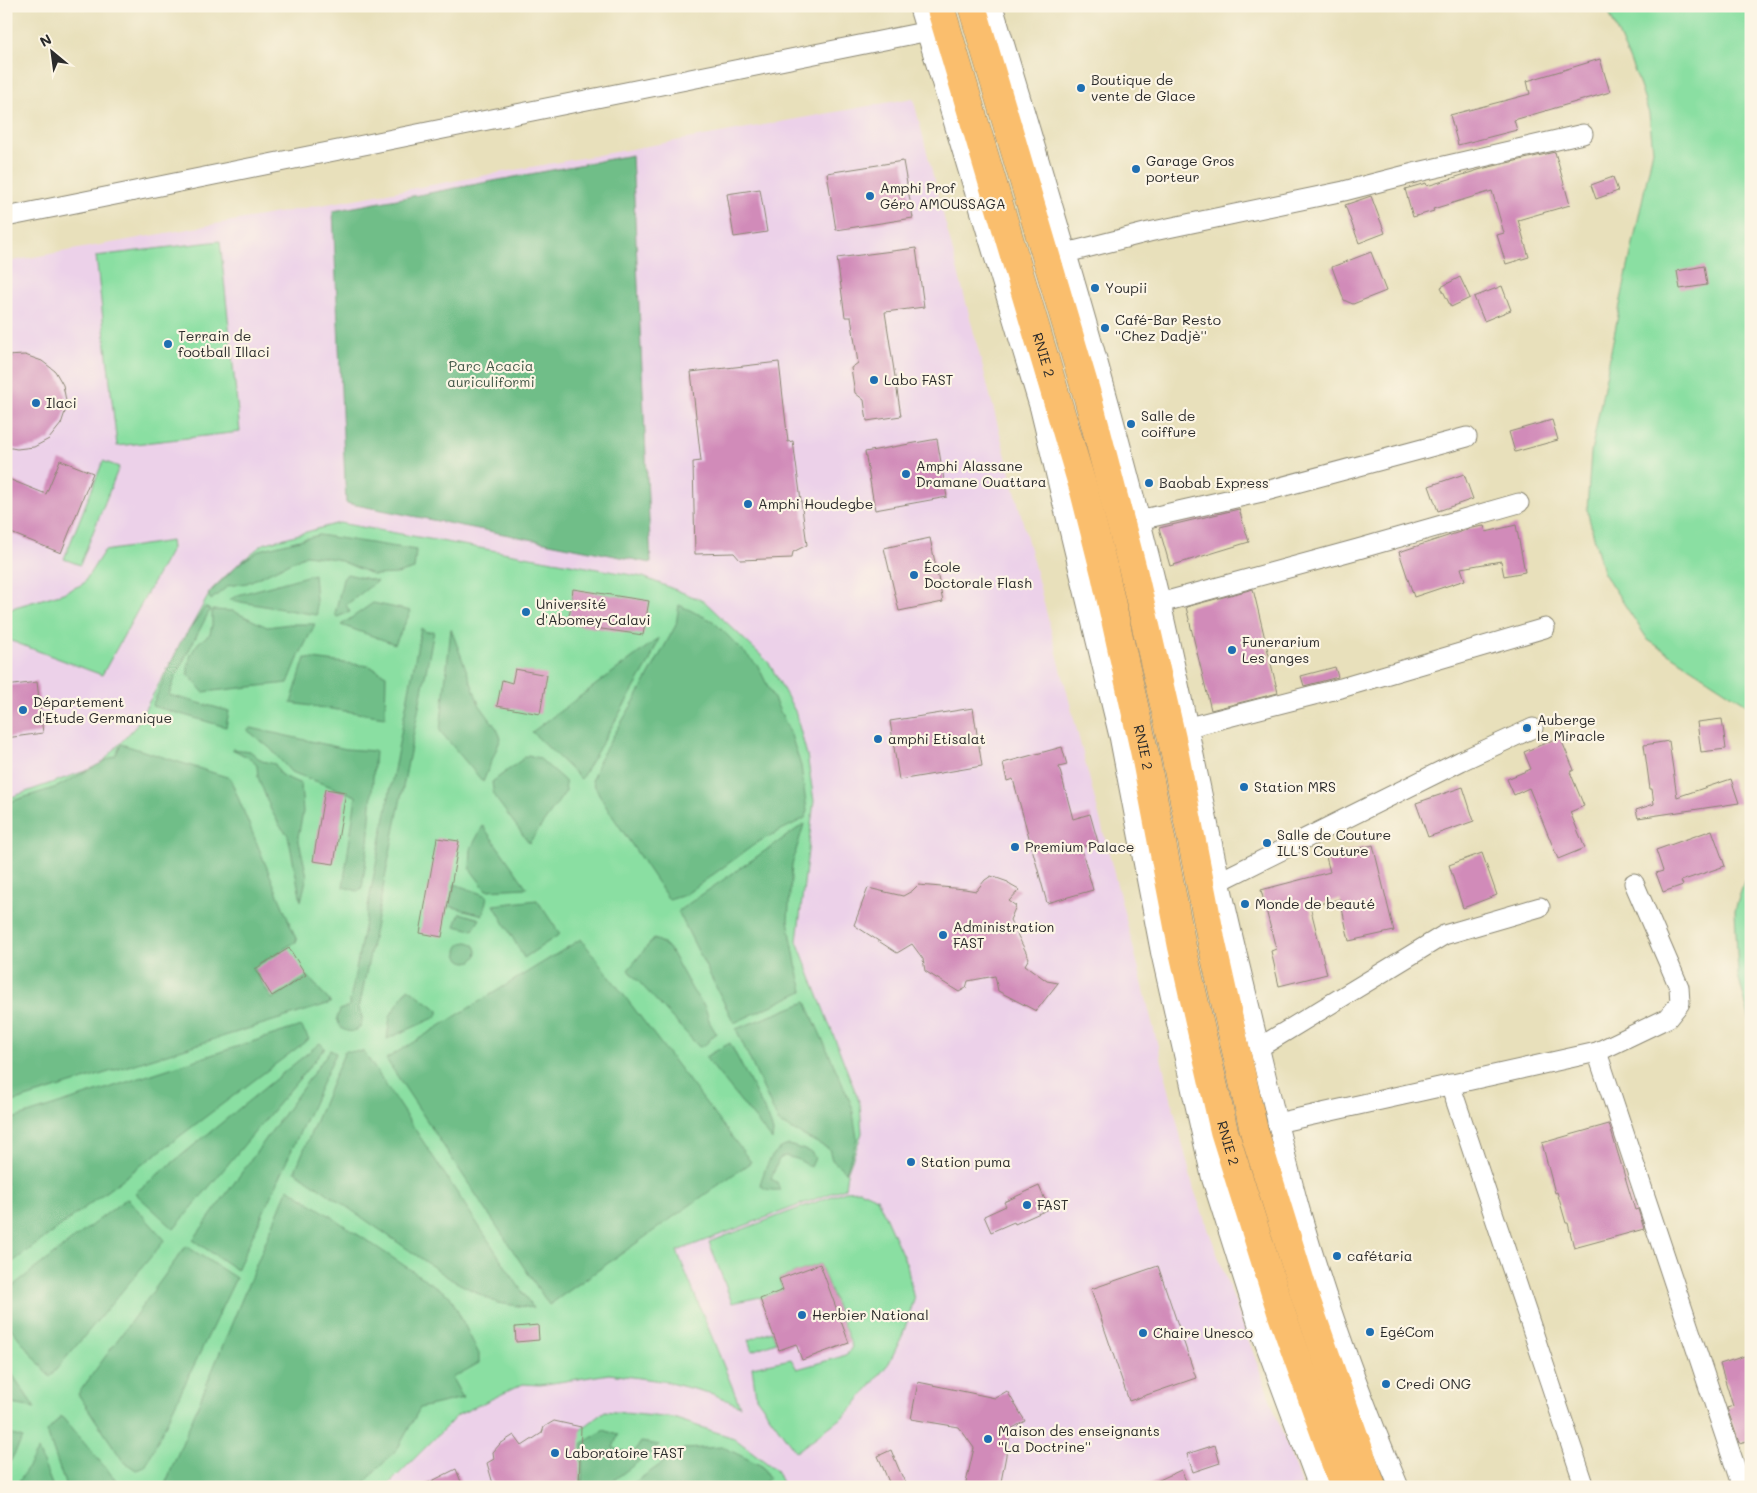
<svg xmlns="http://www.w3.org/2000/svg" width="1757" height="1493" viewBox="0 0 1757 1493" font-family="Mali,sans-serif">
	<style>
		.built { fill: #ecd1e9 }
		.green { fill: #8adfa2; stroke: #5a8566 }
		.forest { fill: #6fbe88; stroke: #4d745a }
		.building { fill: #d18bb9 }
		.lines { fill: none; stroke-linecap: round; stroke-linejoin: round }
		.minor-casing { stroke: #8a8673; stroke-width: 21 }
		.tertiary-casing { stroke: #8a8673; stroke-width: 26 }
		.trunk-casing { stroke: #8a8673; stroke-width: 29 }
		.minor { stroke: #fff; stroke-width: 19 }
		.tertiary { stroke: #fff; stroke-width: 24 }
		.trunk { stroke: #fabe6d; stroke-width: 28 }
		.poi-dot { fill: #1f6fb2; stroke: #fcf5e5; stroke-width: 2 }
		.labels { text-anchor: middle; stroke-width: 4.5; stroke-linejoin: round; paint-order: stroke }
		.poi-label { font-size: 14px; fill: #2b2b2b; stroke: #fcf5e5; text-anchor: start }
		.street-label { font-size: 14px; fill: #2b2b2b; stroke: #fcf5e5 }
		.park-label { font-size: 14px; fill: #435849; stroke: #fcf5e5 }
	</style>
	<rect width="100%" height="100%" fill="#fcf5e5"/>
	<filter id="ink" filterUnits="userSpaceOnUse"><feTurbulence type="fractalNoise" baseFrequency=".02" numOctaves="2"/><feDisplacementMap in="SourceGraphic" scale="10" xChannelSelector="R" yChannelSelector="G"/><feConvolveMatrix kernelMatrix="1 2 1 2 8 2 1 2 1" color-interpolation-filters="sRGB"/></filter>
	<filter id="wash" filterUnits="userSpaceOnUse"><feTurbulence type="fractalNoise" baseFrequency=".0096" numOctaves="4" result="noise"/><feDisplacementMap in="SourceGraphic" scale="20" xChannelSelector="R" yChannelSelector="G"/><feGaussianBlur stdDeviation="1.12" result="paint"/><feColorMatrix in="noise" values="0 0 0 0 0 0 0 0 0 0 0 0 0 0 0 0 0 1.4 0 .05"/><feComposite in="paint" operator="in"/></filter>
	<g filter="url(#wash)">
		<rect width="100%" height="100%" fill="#e8e0bb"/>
		<path class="built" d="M913 98 1137 962 1194 1190 1302 1487H6V262Z"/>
		<g class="green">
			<path d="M1606 6H1751V707L1648 640 1603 572 1587 510 1591 453 1621 300 1653 150 1649 114 1637 77Z"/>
			<path d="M220 241 240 432 117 446 96 256Z"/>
			<path d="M103 461 119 467 80 565 64 559Z"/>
			<path d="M339 523 643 577 704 601 769 663 795 711 807 755 814 801 797 941 860 1104 862 1133 847 1173 845 1188 677 1251 740 1406 713 1394 662 1381 609 1374 540 1385 523 1384 458 1415 386 1487H6V799L99 766 135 727 212 589 236 566 263 544Z"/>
			<path d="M171 541 172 548 102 675 6 639V613L15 607 63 593 83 584 104 551Z"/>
			<path d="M1751 860V1024L1738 975 1735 910Z"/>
			<path d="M859 1190 877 1198 907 1265 914 1300 903 1334 889 1363 849 1412 796 1452 756 1397 752 1367 791 1359 797 1369 840 1357 847 1354 852 1347 820 1264 779 1279 783 1290 761 1299 760 1297 732 1303 709 1242 845 1191Z"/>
			<path d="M772 1331 776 1342 752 1351 748 1340Z"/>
			<path d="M605 1411 673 1418 734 1438 776 1470 784 1487H581L575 1434Z"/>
		</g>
		<g class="forest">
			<path d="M632 155 651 563 346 503 333 211Z"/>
			<path d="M319 535 416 550 414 569 397 574 374 575 336 559 306 555 247 583 228 586 211 600 208 594 228 575 236 566 260 550Z"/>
			<path d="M314 574 317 615 229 600 238 595Z"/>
			<path d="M347 574 377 581 346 605 350 612 337 617 335 614 343 579Z"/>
			<path d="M373 603 411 611 395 644 341 625Z"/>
			<path d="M679 605 713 621 758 666 790 732 801 766 807 811 805 818 758 842 685 895 669 900 605 805 592 781 599 760 639 693 676 625Z"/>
			<path d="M205 607 210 610 176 675 169 695 229 711 226 727 152 706 180 643Z"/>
			<path d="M212 610 233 611 267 627 290 624H315L299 656 288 683 203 692 188 674V667L191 654 198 643 210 634 212 625Z"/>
			<path d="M421 628 426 632 434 631 359 1009C369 1025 353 1039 340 1027L337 1018 340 1010 349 1006Z"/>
			<path d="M451 629 479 704 497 729 501 738 483 782 440 731Z"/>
			<path d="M659 638 649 663 581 779 532 732Z"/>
			<path d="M305 658 369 666 386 675 385 717 291 703Z"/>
			<path d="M251 728 346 749 375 751 368 845 362 888 358 891 343 887 356 796 291 772 270 748 247 730Z"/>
			<path d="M121 744 230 778 297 941 253 968 272 999 308 976 331 1003 6 1104V803L57 787 116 755Z"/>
			<path d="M232 749 250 751 262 761 275 764 281 775 301 784 303 812 298 837 307 876 301 901 288 835 280 826 271 810 258 777 257 766 253 760Z"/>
			<path d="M528 755 539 758 565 781 566 791 529 843 494 796 492 782Z"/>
			<path d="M804 824 792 864 788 920 796 964 803 991 734 1023 678 911Z"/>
			<path d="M483 826 527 888 486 890 470 869 471 848Z"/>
			<path d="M455 884 487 896 483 915 449 906Z"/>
			<path d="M537 900 560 934 524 958 494 905Z"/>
			<path d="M460 913 480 919 473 930 455 926Z"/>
			<path d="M654 938 669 948 693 991 705 1007 710 1023 716 1033 706 1044 699 1047 628 970Z"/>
			<path d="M581 939 751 1162 549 1305 386 1059Z"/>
			<circle cx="467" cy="952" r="10"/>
			<path d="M408 988 438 1010V1014L434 1018 387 1039 390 1016Z"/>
			<path d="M806 1002 852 1106 857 1139 846 1172 832 1160 829 1149 779 1123 736 1029Z"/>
			<path d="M301 1026 309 1039 6 1267V1121Z"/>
			<path d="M320 1043 325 1048 174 1229 135 1193Z"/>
			<path d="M730 1043 769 1119 773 1132 772 1140 705 1057Z"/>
			<path d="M330 1050 336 1053 237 1270 193 1240Z"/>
			<path d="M345 1051 364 1052 533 1308 497 1303 452 1280 295 1171Z"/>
			<path d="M789 1145 811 1152 815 1158 811 1167 797 1159 785 1156 779 1159 771 1179 777 1182 780 1190C773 1190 764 1191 760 1184 766 1167 771 1149 789 1145Z"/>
			<path d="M288 1188 450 1296 479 1354V1363L452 1378 463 1398 420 1408 398 1448 365 1482 356 1487H164Z"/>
			<path d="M127 1198 165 1240 50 1377 6 1322V1291Z"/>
			<path d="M186 1246 236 1278 145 1467 136 1470 123 1461 78 1394Z"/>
			<path d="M6 1365 35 1408 6 1403Z"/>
			<path d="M61 1416 122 1487H66L47 1432Z"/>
			<path d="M604 1430 618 1435 613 1448 633 1454 641 1442 660 1445 605 1487H582L583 1443Z"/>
			<path d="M6 1433 23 1438 6 1469Z"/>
			<path d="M723 1447 762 1466 769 1478 761 1487H628L683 1449Z"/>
			<path d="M38 1450 53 1487H16Z"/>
		</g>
		<g id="blocks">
			<g class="building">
				<path d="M1600 59 1610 92 1514 120 1517 130 1458 145 1450 115 1530 94 1527 81Z"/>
				<path d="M1555 152 1570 205 1518 220 1529 257 1506 264 1497 235 1504 233 1492 191 1433 209 1434 211 1413 217 1405 189 1426 183 1427 186 1485 168Z"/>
				<path d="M903 161 913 218 836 230 827 173Z"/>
				<path d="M1613 177 1618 191 1596 199 1591 185Z"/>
				<path d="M760 189 767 232 734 237 727 194Z"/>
				<path d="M1371 196 1385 233 1359 243 1345 205Z"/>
				<path d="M916 248 924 307 885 312 901 416 867 421 864 400 855 393 851 368 858 363 851 317H845L837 258Z"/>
				<path d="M1371 252 1386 291 1353 304 1348 302 1344 300 1332 267Z"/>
				<path d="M1704 266 1707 285 1680 289 1677 271Z"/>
				<path d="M1460 277 1470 298 1451 307 1441 287Z"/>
				<path d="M1502 286 1511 310 1484 321 1474 297Z"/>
				<path d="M25 355 42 361 55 371 63 385 67 406 61 424 49 439 34 447 17 449 6 447V356Z"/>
				<path d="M779 362 788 442 793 441 807 545 793 552 792 558 740 560 734 553 695 554 693 462 701 461 691 372Z"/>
				<path d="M1552 420 1558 440 1515 452 1509 432Z"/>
				<path d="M937 439 947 497 875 510 865 452Z"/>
				<path d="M60 460 93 473 61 553 6 531V478L46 494Z"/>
				<path d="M1464 474 1473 499 1438 511 1429 486Z"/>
				<path d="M1239 509 1249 542 1170 566 1159 528Z"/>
				<path d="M1516 525 1525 572 1504 576 1501 561 1461 568 1465 580 1414 597 1399 552 1472 528 1484 526 1486 532Z"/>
				<path d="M930 538 943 602 899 611 884 548Z"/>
				<path d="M573 589 649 601 643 635 568 624Z"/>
				<path d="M1253 589 1278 693 1211 710 1186 607Z"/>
				<path d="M1335 667 1338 677 1304 686 1301 676Z"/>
				<path d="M515 669 547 675 540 714 497 706 502 680 512 683Z"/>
				<path d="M37 682 43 733 6 738V686Z"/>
				<path d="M973 708 982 766 899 780 890 721Z"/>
				<path d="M1722 719 1726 749 1701 752 1697 722Z"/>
				<path d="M1560 737 1574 770 1570 772 1584 806 1570 812 1585 848 1558 859 1529 788 1514 795 1507 779 1531 769 1524 752Z"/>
				<path d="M1669 741 1677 797 1731 779 1739 803 1638 818 1636 810 1654 804 1652 789H1650L1644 745Z"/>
				<path d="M1062 747 1067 765 1059 767 1073 819 1090 814 1098 842 1081 847 1093 890 1047 903 1013 779 1007 781 1003 763Z"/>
				<path d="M1463 787 1474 821 1428 837 1416 803Z"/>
				<path d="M325 789 346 792 334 864 313 861Z"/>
				<path d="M1712 830 1725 866 1681 881 1683 885 1663 892 1656 873 1663 871 1656 850Z"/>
				<path d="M437 838 459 841 442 937 420 933Z"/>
				<path d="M1373 845 1394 931 1349 941 1340 899 1310 906 1327 974 1279 986 1271 951 1276 949 1261 890 1330 872 1326 857Z"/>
				<path d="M1482 853 1497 895 1463 908 1449 865Z"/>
				<path d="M991 876 1008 882 1010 885 1019 890 1009 901 1016 906 1010 920 1029 958 1025 965 1047 981 1058 983 1036 1011 998 991 995 976 968 981 966 988 959 992 925 971 923 959 912 944 897 953 854 925 868 888 903 896 912 891 918 885 965 889 976 891 985 880Z"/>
				<path d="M289 948 306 975 272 996 255 969Z"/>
				<path d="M1609 1124 1635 1210 1638 1209 1644 1229 1574 1248 1568 1223H1566L1557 1192 1555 1193 1542 1143Z"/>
				<path d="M1039 1186 1049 1209 1015 1224 1014 1222 991 1232 984 1216 1006 1206 1004 1202Z"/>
				<path d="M820 1264 849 1343 802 1360 796 1344 779 1350 760 1299 783 1290 779 1279Z"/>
				<path d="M1158 1266 1196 1378 1129 1401 1091 1289Z"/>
				<path d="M538 1325 539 1340 516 1342 515 1327Z"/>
				<path d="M1751 1354V1440L1739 1443 1727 1408 1733 1406 1720 1364Z"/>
				<path d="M918 1382 995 1398 1007 1391 1025 1421 1011 1429 1000 1487H965L974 1448 959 1427 911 1419Z"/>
				<path d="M554 1421 581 1427 579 1487H494L487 1463 494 1459 493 1452 500 1444 514 1435 522 1446 542 1433 544 1427Z"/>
				<path d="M1215 1445 1220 1463 1193 1472 1187 1454Z"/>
				<path d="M891 1450 898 1467 907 1487H891L878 1456Z"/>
				<path d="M456 1469 463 1487H420Z"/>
				<path d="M1181 1470 1189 1487H1144Z"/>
			</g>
		</g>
	</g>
	<g filter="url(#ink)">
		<use href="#blocks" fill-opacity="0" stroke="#8a8673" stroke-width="1"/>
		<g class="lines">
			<g class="minor-casing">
				<g id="minor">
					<path d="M993 6C1053 206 1114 406 1162 608 1183 699 1201 790 1220 880 1232 936 1246 990 1259 1046 1272 1101 1285 1156 1300 1210 1327 1304 1361 1397 1399 1487"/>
					<path d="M6 217 929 31"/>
					<path d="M1066 253 1149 232 1344 191 1418 172 1583 134"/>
					<path d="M1139 520 1262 492 1467 437"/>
					<path d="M1160 603 1358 549 1519 503"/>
					<path d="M1189 727 1341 688 1545 628"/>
					<path d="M1220 881 1461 761 1533 728"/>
					<path d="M1260 1047 1444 935 1540 907"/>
					<path d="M1597 1052 1742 1487"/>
					<path d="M1450 1084 1585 1487"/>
					<path d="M1277 1123 1597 1052 1668 1018 1680 1003 1679 987 1634 883"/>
				</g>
			</g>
			<g class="tertiary-casing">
				<path id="tertiary" d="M921 6 1042 407 1122 738 1163 952 1214 1178 1261 1326 1321 1487"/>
			</g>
			<g class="trunk-casing">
				<g id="trunk">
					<path id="s1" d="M940 6 1084 491 1105 574 1145 755 1182 947 1224 1131 1282 1315 1344 1487"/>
					<path d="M972 6 1088 398 1133 570 1172 739 1211 939 1254 1131 1307 1302 1372 1487"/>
				</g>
			</g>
			<use href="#minor" class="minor"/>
			<use href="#tertiary" class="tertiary"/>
			<use href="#trunk" class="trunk"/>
		</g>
	</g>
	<g class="poi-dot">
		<circle cx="1081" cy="88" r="5"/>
		<circle cx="1136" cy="169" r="5"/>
		<circle cx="870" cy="196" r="5"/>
		<circle cx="1095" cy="288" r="5"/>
		<circle cx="1105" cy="328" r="5"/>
		<circle cx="168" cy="344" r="5"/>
		<circle cx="874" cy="380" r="5"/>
		<circle cx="36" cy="403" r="5"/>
		<circle cx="1131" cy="424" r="5"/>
		<circle cx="906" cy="474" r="5"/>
		<circle cx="1149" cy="483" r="5"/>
		<circle cx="748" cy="504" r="5"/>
		<circle cx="914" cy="575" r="5"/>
		<circle cx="526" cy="612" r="5"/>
		<circle cx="1232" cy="650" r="5"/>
		<circle cx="23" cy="710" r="5"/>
		<circle cx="1527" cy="728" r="5"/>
		<circle cx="878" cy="739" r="5"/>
		<circle cx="1244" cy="787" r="5"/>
		<circle cx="1267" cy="843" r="5"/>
		<circle cx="1015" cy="847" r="5"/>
		<circle cx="1245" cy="904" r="5"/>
		<circle cx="943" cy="935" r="5"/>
		<circle cx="911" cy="1162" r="5"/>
		<circle cx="1027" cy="1205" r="5"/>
		<circle cx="1337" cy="1256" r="5"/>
		<circle cx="802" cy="1315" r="5"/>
		<circle cx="1370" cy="1332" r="5"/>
		<circle cx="1143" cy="1333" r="5"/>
		<circle cx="1386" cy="1384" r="5"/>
		<circle cx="988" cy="1439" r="5"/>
		<circle cx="555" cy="1453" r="5"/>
	</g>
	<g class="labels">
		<g class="poi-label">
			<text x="1091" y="85">Boutique de<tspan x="1091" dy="16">vente de Glace</tspan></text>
			<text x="1146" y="166">Garage Gros<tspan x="1146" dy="16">porteur</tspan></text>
			<text x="880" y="193">Amphi Prof<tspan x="880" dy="16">Géro AMOUSSAGA</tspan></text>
			<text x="1105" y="293">Youpii</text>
			<text x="1115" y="325">Café-Bar Resto<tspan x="1115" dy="16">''Chez Dadjè''</tspan></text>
			<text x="178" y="341">Terrain de<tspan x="178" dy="16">football Illaci</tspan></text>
			<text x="884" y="385">Labo FAST</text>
			<text x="46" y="408">Ilaci</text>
			<text x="1141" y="421">Salle de<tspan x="1141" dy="16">coiffure</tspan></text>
			<text x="916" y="471">Amphi Alassane<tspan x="916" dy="16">Dramane Ouattara</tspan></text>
			<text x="1159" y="488">Baobab Express</text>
			<text x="758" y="509">Amphi Houdegbe</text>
			<text x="924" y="572">École<tspan x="924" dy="16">Doctorale Flash</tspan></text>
			<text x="536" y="609">Université<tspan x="536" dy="16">d'Abomey-Calavi</tspan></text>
			<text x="1242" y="647">Funerarium<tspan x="1242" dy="16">Les anges</tspan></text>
			<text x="33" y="707">Département<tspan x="33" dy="16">d'Etude Germanique</tspan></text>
			<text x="1537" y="725">Auberge<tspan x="1537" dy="16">le Miracle</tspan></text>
			<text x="888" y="744">amphi Etisalat</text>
			<text x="1254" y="792">Station MRS</text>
			<text x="1277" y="840">Salle de Couture<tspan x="1277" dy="16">ILL'S Couture</tspan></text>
			<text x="1025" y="852">Premium Palace</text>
			<text x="1255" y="909">Monde de beauté</text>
			<text x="953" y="932">Administration<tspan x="953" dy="16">FAST</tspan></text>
			<text x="921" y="1167">Station puma</text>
			<text x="1037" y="1210">FAST</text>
			<text x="1347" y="1261">cafétaria</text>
			<text x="812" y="1320">Herbier National</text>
			<text x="1380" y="1337">EgéCom</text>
			<text x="1153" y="1338">Chaire Unesco</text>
			<text x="1396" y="1389">Credi ONG</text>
			<text x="998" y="1436">Maison des enseignants<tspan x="998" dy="16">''La Doctrine''</tspan></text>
			<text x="565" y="1458">Laboratoire FAST</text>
		</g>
		<g class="street-label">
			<text dy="5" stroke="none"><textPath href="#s1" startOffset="364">RNIE 2</textPath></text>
			<text dy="5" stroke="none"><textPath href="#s1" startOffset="769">RNIE 2</textPath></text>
			<text dy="5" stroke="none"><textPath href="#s1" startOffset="1174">RNIE 2</textPath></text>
		</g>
		<g class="park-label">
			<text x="491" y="371">Parc Acacia<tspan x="491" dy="16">auriculiformi</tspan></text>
		</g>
	</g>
	<rect width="1757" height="1493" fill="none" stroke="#fcf5e5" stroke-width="25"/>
	<g transform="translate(52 52) rotate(331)" stroke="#fcf5e5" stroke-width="4" paint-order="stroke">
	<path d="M0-4L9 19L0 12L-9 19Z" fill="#2b2b2b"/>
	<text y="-8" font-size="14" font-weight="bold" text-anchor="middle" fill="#2b2b2b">N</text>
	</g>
</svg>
